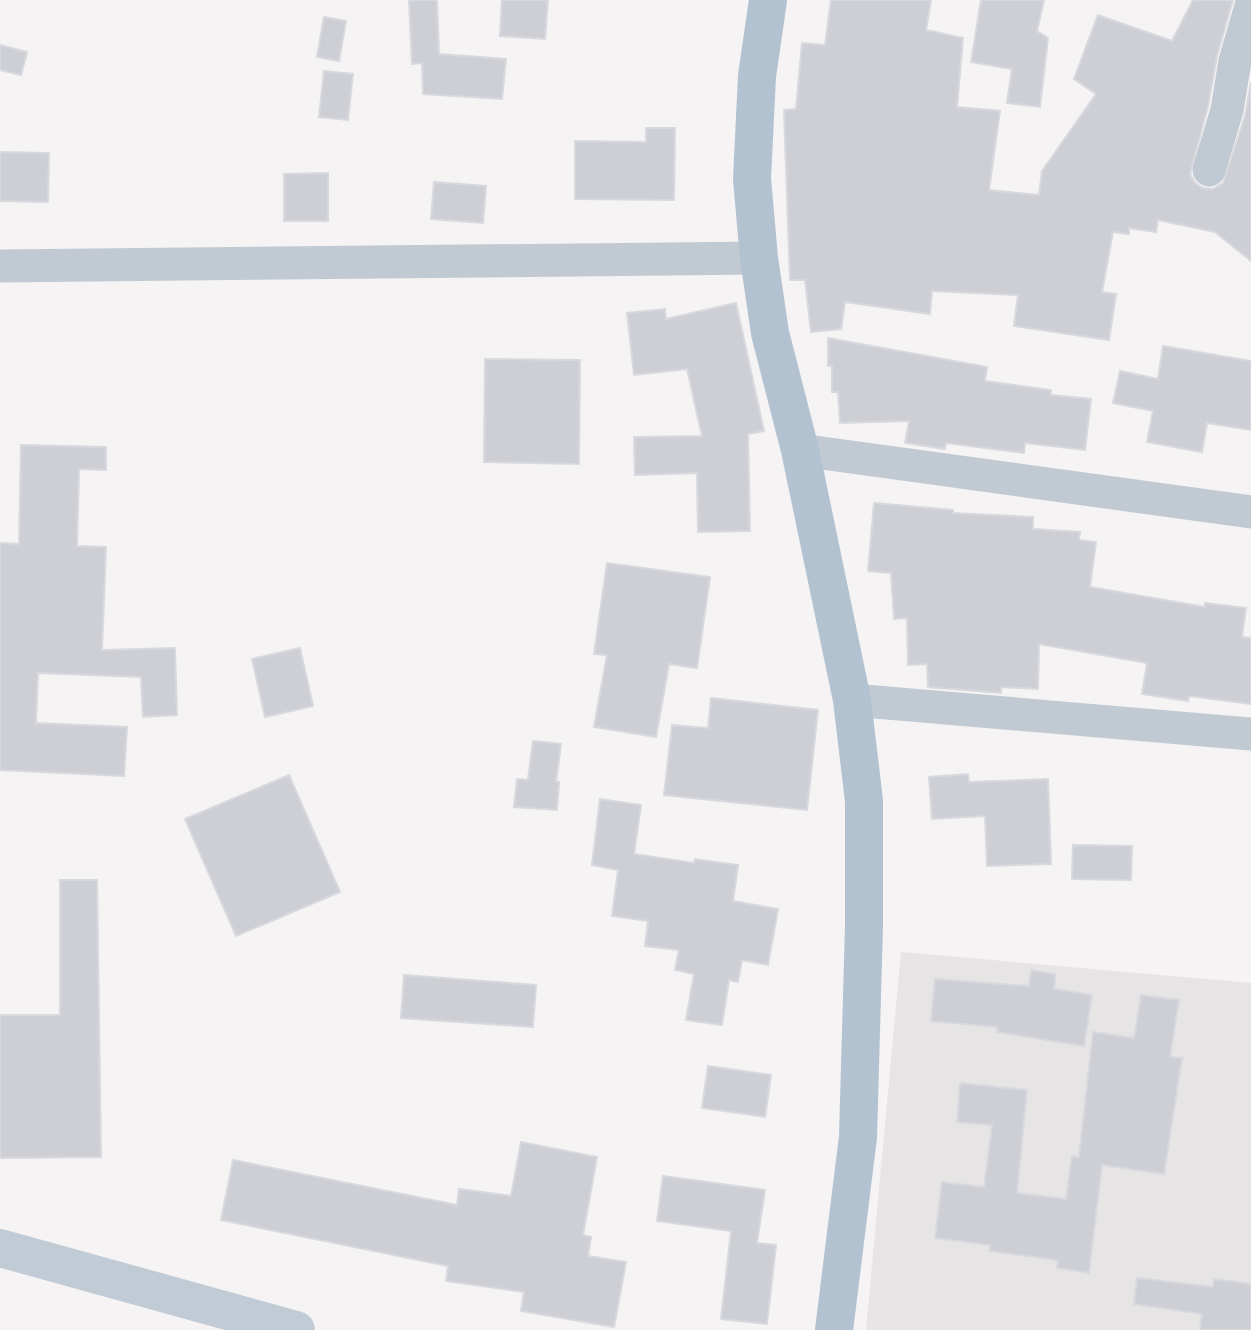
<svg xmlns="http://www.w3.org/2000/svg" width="1251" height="1330" viewBox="0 0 1251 1330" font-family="Figtree,sans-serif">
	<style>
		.education { fill: #e6e4e5 }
		.building { fill: #cdcfd5; stroke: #d7d9de; stroke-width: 2 }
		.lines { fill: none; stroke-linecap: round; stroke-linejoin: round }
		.street { stroke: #c1cad2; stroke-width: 33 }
		.secondary { stroke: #c1cbd6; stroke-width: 38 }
		.primary { stroke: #b3c2d1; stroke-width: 38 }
	</style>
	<rect width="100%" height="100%" fill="#f5f3f3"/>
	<path class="education" d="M901 952 1251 983V1330H866Z"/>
	<g class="building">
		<path d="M409 0H437L439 54 506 59 502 99 423 94 422 63 412 64Z"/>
		<path d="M502 0H548L545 39 500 36Z"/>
		<path d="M831 0H931L926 30 963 38 957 107 1000 111 989 190 1039 195 1042 171 1096 94 1074 79 1098 15 1172 41 1193 0H1233L1217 56 1208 106 1190 174 1195 183 1203 188 1213 189 1223 183 1245 116 1251 82V261L1215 232 1158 220 1156 232 1129 228V234L1113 232 1102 292 1116 294 1109 340 1014 326 1018 295 932 291 930 314 845 302 841 329 811 332 805 280H790L784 110 796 109 802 43 825 45Z"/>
		<path d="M981 0H1044L1037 31 1048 38 1040 107 1007 103 1012 69 971 62Z"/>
		<path d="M324 17 346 21 339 61 317 57Z"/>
		<path d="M0 45 27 52 21 75 0 70Z"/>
		<path d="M324 71 353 74 348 120 319 117Z"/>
		<path d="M646 128H675L674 200 575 199V141L646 142Z"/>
		<path d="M0 152 49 153 48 202 0 201Z"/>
		<path d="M328 173V221H284V174Z"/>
		<path d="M434 182 486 186 483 223 431 219Z"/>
		<path d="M736 303 764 431 748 434 750 531 698 532 697 473 635 475 634 437 702 436 687 369 634 375 627 313 665 309 666 319Z"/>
		<path d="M828 338 987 367 985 381 1051 390V395L1091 399 1085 450 1025 443 1024 453 946 443 945 449 905 443 909 421 840 423 838 392H832V366H828Z"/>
		<path d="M1163 346 1251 361V430L1207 423 1202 452 1147 442 1153 411 1113 403 1120 371 1158 379Z"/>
		<path d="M485 359 580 360 579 464 484 462Z"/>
		<path d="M21 445 106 447V470L79 469 77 546 106 547 102 650 175 648 177 715 143 717 141 677 38 673 36 723 127 727 124 776 0 770V543L19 544Z"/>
		<path d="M874 503 953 510V513L1033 517V529L1080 532 1079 540 1096 542 1090 587 1205 607V603L1246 608 1242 637 1251 638V704L1189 696 1188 701 1142 694 1147 663 1039 644 1038 689 1001 687V693L928 687 927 664 908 665 907 618 894 619 891 573 868 571Z"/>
		<path d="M607 563 710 577 697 668 669 664 656 737 594 727 607 655 594 654Z"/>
		<path d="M300 648 313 706 265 717 252 659Z"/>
		<path d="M711 698 818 710 807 810 664 795 672 725 708 728Z"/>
		<path d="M533 741 561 744 556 782H559L557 810 514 807 517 779 528 780Z"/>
		<path d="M968 774 969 782 1048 779 1051 864 987 866 985 816 932 819 929 777Z"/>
		<path d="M289 775 340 892 236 936 185 819Z"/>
		<path d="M600 799 641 805 634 854 694 863 695 859 738 865 733 901 778 909 768 965 742 960 738 982 729 980 722 1025 686 1020 694 974 675 970 679 950 645 946 648 921 612 916 618 870 592 865Z"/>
		<path d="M1073 845 1132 846 1131 880 1072 879Z"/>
		<path d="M60 880H97L101 1157 0 1158V1015H60Z"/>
		<path d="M1031 970 1055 974 1054 989 1092 995 1084 1046 997 1032 998 1027 931 1021 935 979 1029 986Z"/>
		<path d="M404 975 536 985 533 1027 401 1018Z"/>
		<path d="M1141 995 1179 1000 1170 1057 1182 1058 1164 1174 1102 1165 1089 1273 1057 1268 1058 1260 989 1251 990 1245 935 1238 942 1182 984 1187 992 1125 957 1122 960 1083 1027 1090 1017 1193 1066 1199 1072 1156 1079 1157 1093 1032 1134 1038Z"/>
		<path d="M708 1066 771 1075 765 1117 702 1108Z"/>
		<path d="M521 1142 597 1157 583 1235 591 1237 588 1256 626 1262 614 1327 521 1311 524 1292 446 1281 448 1266 221 1220 233 1160 457 1205 459 1189 511 1196Z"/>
		<path d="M663 1176 765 1190 757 1243 776 1245 767 1324 721 1319 731 1231 657 1221Z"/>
		<path d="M1137 1278 1213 1287 1214 1279 1251 1284V1330H1200L1202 1314 1134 1304Z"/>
	</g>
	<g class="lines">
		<g class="street">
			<path d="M1209 170 1227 110 1235 61 1251 6"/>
			<path d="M0 266 759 258"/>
			<path d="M800 450 1251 512"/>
			<path d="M852 700 1251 734"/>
		</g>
		<path class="secondary" d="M0 1248 296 1330"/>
		<path class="primary" d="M768 0 757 76 752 179 759 258 770 333 800 450 852 700 864 801V926L858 1137 834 1330"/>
	</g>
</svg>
